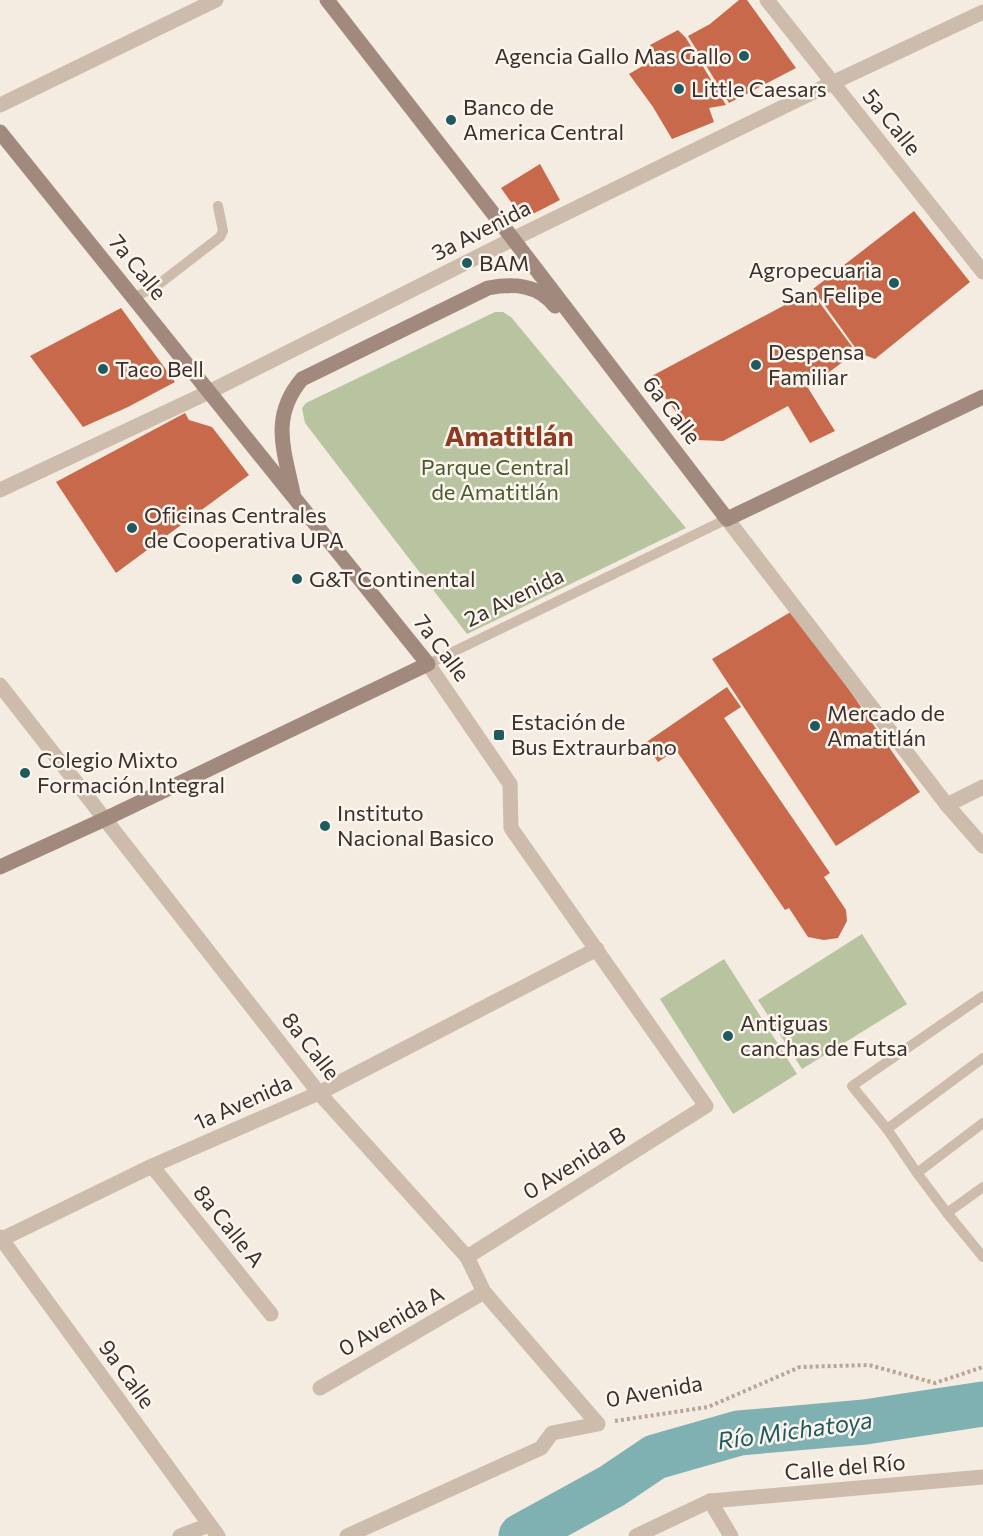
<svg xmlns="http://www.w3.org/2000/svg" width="983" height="1536" viewBox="0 0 983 1536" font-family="Commissioner,sans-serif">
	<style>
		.green { fill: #b8c4a0 }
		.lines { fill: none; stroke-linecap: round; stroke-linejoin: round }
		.river { stroke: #7fb0b2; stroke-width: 45 }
		.building { fill: #c8694b }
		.path { stroke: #b9a596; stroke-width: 4; stroke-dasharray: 3 3; stroke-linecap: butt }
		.service { stroke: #cdbbac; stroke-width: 10 }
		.pedestrian { stroke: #cdbbac; stroke-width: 15 }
		.minor { stroke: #cdbbac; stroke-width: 15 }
		.tertiary { stroke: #cdbbac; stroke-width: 15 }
		.secondary { stroke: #a18a7d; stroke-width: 15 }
		.poi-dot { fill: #1f5a5e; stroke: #fbf5ee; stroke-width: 2 }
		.labels { text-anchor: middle; stroke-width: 5; stroke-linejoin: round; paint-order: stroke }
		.poi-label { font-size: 22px; fill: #3b302b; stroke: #fbf5ee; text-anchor: start }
		.street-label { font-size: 22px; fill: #3b302b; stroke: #fbf5ee }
		.park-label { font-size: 22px; fill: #4a5a2e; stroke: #fbf5ee }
		.water-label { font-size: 24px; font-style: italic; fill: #1f5a5e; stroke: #fbf5ee }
		.district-label { font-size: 28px; font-weight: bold; fill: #8c3b22; stroke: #fbf5ee }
	</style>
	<rect width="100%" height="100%" fill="#f4ebe1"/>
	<g class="green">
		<path d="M495 312H503L511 317 686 528 467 634 305 423 302 408 306 403Z"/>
		<path d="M862 934 907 1004 802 1069 758 1000Z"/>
		<path d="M724 959 797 1074 733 1114 660 999Z"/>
	</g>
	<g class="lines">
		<path class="river" d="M521 1536 612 1486 655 1457 739 1433 865 1422 983 1404"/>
	</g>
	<g class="building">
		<path d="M739 0H747L796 68 729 103 688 36 710 24Z"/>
		<path d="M678 30 686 38 726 105 709 108 714 122 672 139 653 107 629 74 658 57 650 45Z"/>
		<path d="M540 164 560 200 523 219 501 188Z"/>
		<path d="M914 211 970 282 875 359 859 353 813 289Z"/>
		<path d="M811 291 856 352 808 388 835 431 810 443 788 406 723 441 697 440 650 377Z"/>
		<path d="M121 308 175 382 128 407 83 427 30 356Z"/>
		<path d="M185 413 189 420 212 427 249 475 116 573 56 482Z"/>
		<path d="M794 610 920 792 836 846 712 659Z"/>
		<path d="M727 687 741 707 724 718 830 873 824 877 846 910 847 921 838 938 824 940 808 937 789 908 785 910 676 750 658 762 645 743Z"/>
	</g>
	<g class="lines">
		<path class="path" d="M615 1421 708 1407 800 1367 869 1365 935 1383 983 1367"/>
		<g class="service">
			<path d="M134 298 159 284 220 237 223 231 218 206"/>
			<path d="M428 664 727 519"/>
			<path d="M983 996 852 1086 887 1129 917 1173 947 1213 983 1257"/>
			<path d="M887 1129 983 1058"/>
			<path d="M917 1173 983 1123"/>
			<path d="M947 1213 983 1187"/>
		</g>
		<g class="pedestrian">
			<path d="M727 519 947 805 983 846"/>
			<path d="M947 805 983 787"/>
		</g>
		<g class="minor">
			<path d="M767 0 983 272"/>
			<path d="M0 105 216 0"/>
			<path d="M0 490 209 392 513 239 832 83 983 12"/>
			<path d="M428 664 510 784 511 828 706 1106 467 1257"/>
			<path d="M0 685 319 1093 467 1257 484 1292 598 1424 552 1433 541 1448 347 1536"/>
			<path d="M152 1166 271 1314"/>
			<path d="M0 1240 152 1166 319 1093 597 949"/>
			<path d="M320 1388 484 1292"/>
			<path d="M710 1501 731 1536"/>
			<path d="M180 1536 209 1525"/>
			<path d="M636 1536 710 1501 983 1477"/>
		</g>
		<path class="tertiary" d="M0 1237 218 1536"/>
		<g class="secondary">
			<path d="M327 0 513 239 727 519 983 397"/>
			<path d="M0 132 428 664 105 819 0 867"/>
			<path d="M293 493C284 450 270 417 302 379L488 288C513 283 538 284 555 306"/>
		</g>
	</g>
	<g class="poi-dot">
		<circle cx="744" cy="56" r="6"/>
		<circle cx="679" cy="89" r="6"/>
		<circle cx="451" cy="120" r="6"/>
		<circle cx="467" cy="263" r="6"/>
		<circle cx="894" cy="283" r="6"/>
		<circle cx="756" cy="365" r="6"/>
		<circle cx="103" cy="369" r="6"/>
		<circle cx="132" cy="528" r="6"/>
		<circle cx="297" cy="579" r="6"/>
		<circle cx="815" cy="726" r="6"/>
		<rect x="493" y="729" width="12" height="12" rx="3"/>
		<circle cx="25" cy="773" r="6"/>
		<circle cx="325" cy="826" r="6"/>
		<circle cx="728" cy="1036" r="6"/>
	</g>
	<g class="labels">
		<g class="poi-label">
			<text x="732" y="64" text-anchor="end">Agencia Gallo Mas Gallo</text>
			<text x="691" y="97">Little Caesars</text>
			<text x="463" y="115">Banco de<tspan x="463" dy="25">America Central</tspan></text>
			<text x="479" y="271">BAM</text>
			<text x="882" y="278" text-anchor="end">Agropecuaria<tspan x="882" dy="25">San Felipe</tspan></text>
			<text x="768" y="360">Despensa<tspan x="768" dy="25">Familiar</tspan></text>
			<text x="115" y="377">Taco Bell</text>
			<text x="144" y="523">Oficinas Centrales<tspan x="144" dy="25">de Cooperativa UPA</tspan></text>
			<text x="309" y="587">G&amp;T Continental</text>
			<text x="827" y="721">Mercado de<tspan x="827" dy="25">Amatitlán</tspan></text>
			<text x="511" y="730">Estación de<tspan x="511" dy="25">Bus Extraurbano</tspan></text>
			<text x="37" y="768">Colegio Mixto<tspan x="37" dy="25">Formación Integral</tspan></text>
			<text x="337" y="821">Instituto<tspan x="337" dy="25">Nacional Basico</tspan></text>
			<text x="740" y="1031">Antiguas<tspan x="740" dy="25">canchas de Futsa</tspan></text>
		</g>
		<g class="street-label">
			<text transform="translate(892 122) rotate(51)" y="8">5a Calle</text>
			<text transform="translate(481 230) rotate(-27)" y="8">3a Avenida</text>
			<text transform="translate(138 267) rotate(51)" y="8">7a Calle</text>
			<text transform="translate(672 410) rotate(52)" y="8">6a Calle</text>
			<text transform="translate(514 597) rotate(-26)" y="8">2a Avenida</text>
			<text transform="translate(442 648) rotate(53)" y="8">7a Calle</text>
			<text transform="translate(311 1046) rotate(52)" y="8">8a Calle</text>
			<text transform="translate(243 1102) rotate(-24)" y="8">1a Avenida</text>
			<text transform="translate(574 1163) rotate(-32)" y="8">0 Avenida B</text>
			<text transform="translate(229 1226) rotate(51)" y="8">8a Calle A</text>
			<text transform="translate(391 1321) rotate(-30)" y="8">0 Avenida A</text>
			<text transform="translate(127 1374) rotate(54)" y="8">9a Calle</text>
			<text transform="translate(654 1391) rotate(-10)" y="8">0 Avenida</text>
			<text transform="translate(845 1467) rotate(-5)" y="8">Calle del Río</text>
		</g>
		<g class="park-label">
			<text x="495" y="475">Parque Central<tspan x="495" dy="25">de Amatitlán</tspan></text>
		</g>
		<g class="water-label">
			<text transform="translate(795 1431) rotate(-8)" y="8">Río Michatoya</text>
		</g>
		<g class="district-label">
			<text x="509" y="446">Amatitlán</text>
		</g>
	</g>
</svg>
